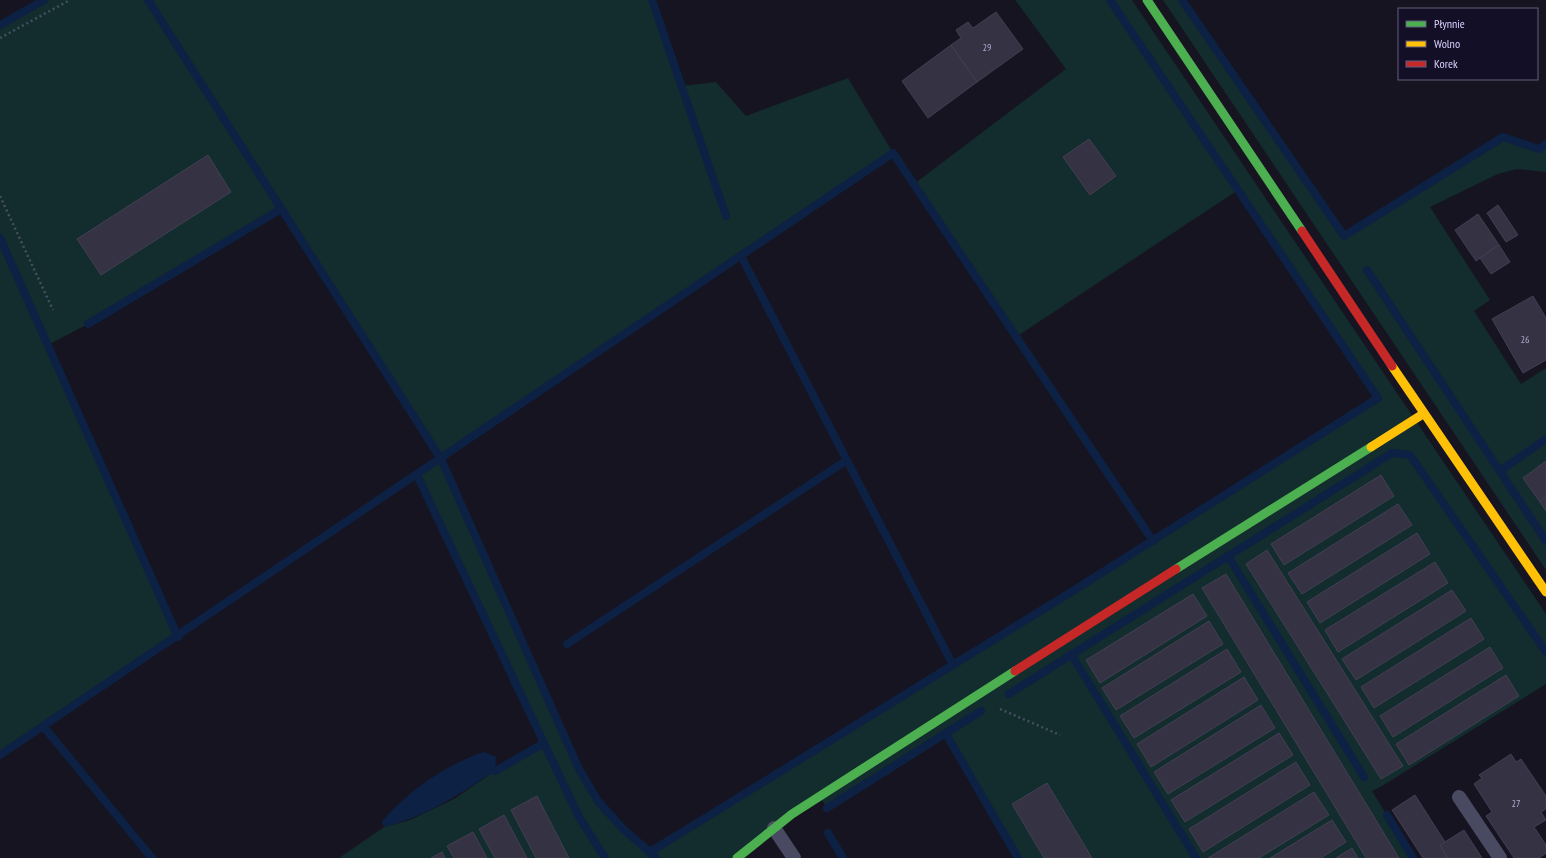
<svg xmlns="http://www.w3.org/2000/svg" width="1546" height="858" viewBox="0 0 1546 858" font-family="'PT Sans Narrow',sans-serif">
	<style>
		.green { fill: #132c2d }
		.water { fill: #0d2144 }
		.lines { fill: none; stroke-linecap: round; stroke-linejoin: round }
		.stream { stroke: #0d2144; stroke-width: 8 }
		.building { fill: #343243; stroke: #433f54 }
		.path { stroke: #44505f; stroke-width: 2.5; stroke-dasharray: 2 3; stroke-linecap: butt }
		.lane { stroke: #4a4962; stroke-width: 14 }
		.fast { stroke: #4caf50; stroke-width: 9 }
		.slow { stroke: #ffc107; stroke-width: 9 }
		.jam { stroke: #c62828; stroke-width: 9 }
		.labels { text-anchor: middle; stroke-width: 3; stroke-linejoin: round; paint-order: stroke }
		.number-label { font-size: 10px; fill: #b0acd0 }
	</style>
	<rect width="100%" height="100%" fill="#161421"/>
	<g class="green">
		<path d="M44 0H652L682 86 716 82 746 116 848 78 893 153 441 459 579 769 598 801 624 830 650 852 1076 589 1378 398 1238 190 1016 337 914 184 1066 69 1015 0H1132L1546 614V684L1382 786 1372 791 1413 858H1018L945 734 827 808 820 797 737 858H339L384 827 410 820 454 799 495 771 544 743 417 475 441 459 281 209 88 324 48 345 178 637 0 755V25Z"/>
		<path d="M1163 0H1182L1344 236 1503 137 1539 149 1546 144V172L1517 169 1498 174 1430 207 1490 300 1474 311 1521 384 1546 368V570Z"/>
	</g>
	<path class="water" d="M484 752 496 757 495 771C458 795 427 816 384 827L382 822C405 793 448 763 484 752Z"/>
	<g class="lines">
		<g class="stream">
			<path d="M148 0 441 459 579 769 598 801 624 830 650 852"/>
			<path d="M652 0 726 216"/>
			<path d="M1182 0 1344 236 1503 137 1539 149 1546 144"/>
			<path d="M0 25 44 0"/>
			<path d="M0 238 178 637"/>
			<path d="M741 256 953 665"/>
			<path d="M1367 270 1546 541"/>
			<path d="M88 324 281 209"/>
			<path d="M1500 471 1546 439"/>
			<path d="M417 475 579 817 605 858"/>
			<path d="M1228 556 1364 777"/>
			<path d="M567 644 847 460"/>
			<path d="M1071 654 1196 858"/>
			<path d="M1009 694 1392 453 1410 455 1546 652"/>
			<path d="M43 726 152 858"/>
			<path d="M946 734 1018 858"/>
			<path d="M0 755 893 153 1153 541"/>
			<path d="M495 771 544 743"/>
			<path d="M827 808 981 711"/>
			<path d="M1387 815 1413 858"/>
			<path d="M828 833 843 858"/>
			<path d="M656 858 650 852 1076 589 1378 398 1110 0"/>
		</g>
	</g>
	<g class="building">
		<path d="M996 12 1023 49 977 82 951 45 961 38 956 30 968 22 973 28Z"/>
		<path d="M951 45 977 82 928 118 902 81Z"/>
		<path d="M1089 139 1116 176 1090 195 1063 157Z"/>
		<path d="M208 155 231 192 101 275 77 239Z"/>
		<path d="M1498 205 1518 235 1506 242 1487 213Z"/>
		<path d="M1478 214 1499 245 1476 261 1455 230Z"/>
		<path d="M1499 245 1510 262 1491 274 1480 258Z"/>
		<path d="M1533 296 1546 318V360L1523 373 1492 319Z"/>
		<path d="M1546 461V497L1540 502 1523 478Z"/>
		<path d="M1381 475 1394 496 1284 565 1271 544Z"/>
		<path d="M1546 497V511L1540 502Z"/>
		<path d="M1398 504 1412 525 1302 594 1288 573Z"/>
		<path d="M1417 533 1430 554 1320 623 1307 602Z"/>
		<path d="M1267 550 1403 766 1381 779 1246 564Z"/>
		<path d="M1435 562 1448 583 1338 652 1325 630Z"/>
		<path d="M1226 574 1399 858H1366L1202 588Z"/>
		<path d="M1452 590 1466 611 1356 680 1342 659Z"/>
		<path d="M1193 594 1207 616 1100 683 1086 660Z"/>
		<path d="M1471 618 1484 639 1374 708 1361 687Z"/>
		<path d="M1209 621 1223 644 1116 710 1102 688Z"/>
		<path d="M1490 647 1503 668 1393 737 1380 716Z"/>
		<path d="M1227 649 1241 672 1134 738 1120 716Z"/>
		<path d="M1506 675 1519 696 1409 765 1396 744Z"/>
		<path d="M1244 677 1258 700 1151 767 1137 744Z"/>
		<path d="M1261 705 1275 728 1168 794 1154 772Z"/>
		<path d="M1279 733 1293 755 1185 822 1171 800Z"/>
		<path d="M1511 754 1516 762 1521 759 1546 796V809L1541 812 1546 820 1534 827 1546 845V853L1539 858H1514L1486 816 1492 812 1474 784 1482 778 1479 775Z"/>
		<path d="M1296 762 1310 785 1203 852 1189 829Z"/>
		<path d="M1047 783 1092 858H1044L1012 804Z"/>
		<path d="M1314 792 1329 815 1259 858H1208Z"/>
		<path d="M1415 795 1445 842 1440 845 1448 858H1423L1392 810Z"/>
		<path d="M537 796 569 858H536L511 810Z"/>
		<path d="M504 815 527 858H495L479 829Z"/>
		<path d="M1332 820 1346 842 1321 858H1270Z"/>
		<path d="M1464 830 1482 858H1448L1440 845Z"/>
		<path d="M473 832 487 858H454L447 846Z"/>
		<path d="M1352 848 1358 858H1336Z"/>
		<path d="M442 852 445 858H431Z"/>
	</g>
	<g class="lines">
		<g class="path">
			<path d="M0 38 70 0"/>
			<path d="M0 196 53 310"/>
			<path d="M1000 709 1060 735"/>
		</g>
		<g class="lane">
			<path d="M1459 797 1500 858"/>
			<path d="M774 828 794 858"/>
		</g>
		<g class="fast">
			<path d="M1147 0 1302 231"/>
			<path d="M1176 569 1371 447"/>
			<path d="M737 858 792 814 1015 671"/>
		</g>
		<g class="slow">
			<path d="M1392 366 1546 592"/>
			<path d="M1371 447 1423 414"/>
		</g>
		<g class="jam">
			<path d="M1302 231 1392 366"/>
			<path d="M1015 671 1176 569"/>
		</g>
	</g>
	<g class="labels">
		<g class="number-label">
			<text x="987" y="51">29</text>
			<text x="1525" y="343">26</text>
			<text x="1516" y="807">27</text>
		</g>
	</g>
	<rect x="1398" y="8" width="140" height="72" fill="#130f26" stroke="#625e7d"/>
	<rect x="1406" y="21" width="20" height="6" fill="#4caf50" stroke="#625e7d"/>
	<text x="1434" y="28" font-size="12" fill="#d9d4ff">Płynnie</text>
	<rect x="1406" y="41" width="20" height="6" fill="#ffc107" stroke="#625e7d"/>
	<text x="1434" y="48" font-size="12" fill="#d9d4ff">Wolno</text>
	<rect x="1406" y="61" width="20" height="6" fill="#c62828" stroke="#625e7d"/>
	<text x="1434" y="68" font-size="12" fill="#d9d4ff">Korek</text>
</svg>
